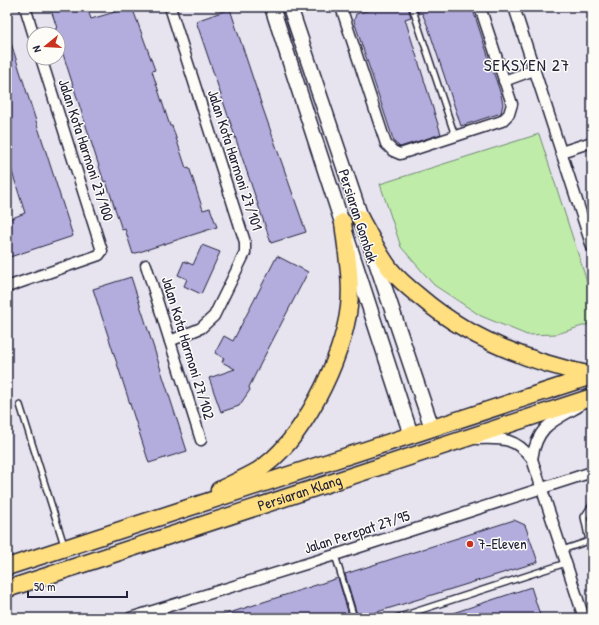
<svg xmlns="http://www.w3.org/2000/svg" width="599" height="625" viewBox="0 0 599 625" font-family="'Patrick Hand',sans-serif">
	<style>
		.green { fill: #bfeca9; stroke: #708772 }
		.building { fill: #b3adde; stroke: #22223b }
		.lines { fill: none; stroke-linecap: round; stroke-linejoin: round }
		.lane-casing { stroke: #22223b; stroke-width: 8 }
		.street-casing { stroke: #22223b; stroke-width: 13 }
		.secondary-casing { stroke: #22223b; stroke-width: 17 }
		.primary-casing { stroke: #22223b; stroke-width: 19 }
		.lane { stroke: #fdfcf7; stroke-width: 5 }
		.street { stroke: #fdfcf7; stroke-width: 10 }
		.secondary { stroke: #fdfcf7; stroke-width: 14 }
		.primary { stroke: #ffdf80; stroke-width: 16 }
		.poi-dot { fill: #c8321e; stroke: #fdfcf7; stroke-width: 1.5 }
		.labels { text-anchor: middle; stroke-width: 3; stroke-linejoin: round; paint-order: stroke }
		.street-label { font-size: 15px; fill: #22223b; stroke: #fdfcf7 }
		.poi-label { font-size: 15px; fill: #22223b; stroke: #fdfcf7; text-anchor: start }
		.quarter-label { font-size: 17px; letter-spacing: 1px; fill: #22223b; stroke: #fdfcf7 }
	</style>
	<rect width="100%" height="100%" fill="#e7e4f0"/>
	<filter id="ink" filterUnits="userSpaceOnUse"><feTurbulence type="fractalNoise" baseFrequency=".025" numOctaves="2"/><feDisplacementMap in="SourceGraphic" scale="8" xChannelSelector="R" yChannelSelector="G"/><feConvolveMatrix kernelMatrix="1 2 1 2 8 2 1 2 1" color-interpolation-filters="sRGB"/></filter>
	<g filter="url(#ink)">
		<path class="green" d="M539 134 592 297V323L557 334 527 335 481 316 434 285 401 247 380 184Z"/>
		<g class="building">
			<path d="M50 7H87L91 19 132 7 155 70 152 71 170 126H172L186 168 189 167 203 210 210 208 217 227 133 254 125 229 122 230 106 181 104 182 55 29 57 28Z"/>
			<path d="M378 7H408L411 17 405 19 441 134 400 147 394 142 354 21 356 14Z"/>
			<path d="M416 7H472L501 95 503 104 501 113 461 126 428 27 422 13 419 14Z"/>
			<path d="M230 9 262 106 306 232 271 243 196 21Z"/>
			<path d="M7 37H9L73 236 7 258V220L25 213 7 156Z"/>
			<path d="M202 245 220 252 201 294 184 286 187 279 178 275 184 261 193 265Z"/>
			<path d="M277 256 308 272 264 357 249 387 250 390 239 406 221 412 209 378 235 369 222 362 224 358 215 353 224 336 233 341Z"/>
			<path d="M131 277 187 451 149 463 93 289Z"/>
			<path d="M514 520 525 525 538 562 358 618 345 574Z"/>
			<path d="M338 578 350 618H220V616Z"/>
			<path d="M531 587 541 618H444V616Z"/>
		</g>
		<g class="lines">
			<g class="lane-casing">
				<g id="lane">
					<path d="M412 7 455 136"/>
					<path d="M20 405 64 545"/>
					<path d="M589 541 592 549"/>
					<path d="M562 550 589 541 584 517 592 505"/>
					<path d="M335 555 354 618"/>
					<path d="M396 618 566 563"/>
				</g>
			</g>
			<g class="street-casing">
				<g id="street">
					<path d="M25 7 34 36"/>
					<path d="M341 7 386 144 393 151 400 154 502 121 509 114 512 104 480 7"/>
					<path d="M514 7 592 247"/>
					<path d="M504 81 534 70"/>
					<path d="M561 152 592 142"/>
					<path d="M146 265 201 440"/>
					<path d="M7 287 99 255 102 251 41 58"/>
					<path d="M170 341 201 328 214 316 245 253V242L170 7"/>
					<path d="M477 439C503 438 516 438 532 459L584 618"/>
					<path d="M532 459C537 427 551 422 578 407"/>
					<path d="M130 618 335 555 592 472"/>
				</g>
			</g>
			<g class="secondary-casing">
				<g id="secondary">
					<path d="M272 7 411 435"/>
					<path d="M290 7 432 428"/>
				</g>
			</g>
			<g class="primary-casing">
				<g id="primary">
					<path d="M360 218C370 235 379 255 391 270 399 280 410 289 420 297 469 339 529 362 592 375"/>
					<path d="M219 490C231 484 245 478 257 471 302 443 343 359 349 307 352 279 346 250 343 222"/>
					<path d="M7 567 592 376"/>
					<path id="s1" d="M7 589 592 397"/>
				</g>
			</g>
			<use href="#lane" class="lane"/>
			<use href="#street" class="street"/>
			<use href="#secondary" class="secondary"/>
			<use href="#primary" class="primary"/>
		</g>
	</g>
	<circle class="poi-dot" cx="470" cy="544" r="4"/>
	<g class="labels">
		<g class="street-label">
			<text transform="translate(86 150) rotate(72)" y="5">Jalan Kota Harmoni 27/100</text>
			<text transform="translate(235 160) rotate(72)" y="5">Jalan Kota Harmoni 27/101</text>
			<text transform="translate(358 216) rotate(72)" y="5">Persiaran Gombak</text>
			<text transform="translate(188 348) rotate(73)" y="5">Jalan Kota Harmoni 27/102</text>
			<text dy="5" stroke="none"><textPath href="#s1" startOffset="308">Persiaran Klang</textPath></text>
			<text transform="translate(357 532) rotate(-18)" y="5">Jalan Perepat 27/95</text>
		</g>
		<g class="poi-label">
			<text x="478" y="549">7-Eleven</text>
		</g>
		<g class="quarter-label">
			<text x="527" y="71">SEKSYEN 27</text>
		</g>
	</g>
	<rect width="599" height="625" fill="none" stroke="#fdfcf7" stroke-width="24"/>
	<rect x="12" y="12" width="575" height="601" fill="none" stroke="#22223b" stroke-width="1.5" filter="url(#ink)"/>
	<g transform="translate(46 46) rotate(252)"><circle r="19" fill="#fdfcf7" stroke="#a5a5ac"/>
	<path d="M0-3L7 15L0 10L-7 15Z" fill="#c8321e"/>
	<text y="-6" font-size="11" font-weight="bold" text-anchor="middle" fill="#22223b">N</text>
	</g>
	<path d="M28 591v6h99v-6" fill="none" stroke="#22223b" stroke-width="2"/>
	<text x="34" y="591" font-size="12" fill="#22223b" stroke="#fdfcf7" stroke-width="3" paint-order="stroke">50 m</text>
</svg>
